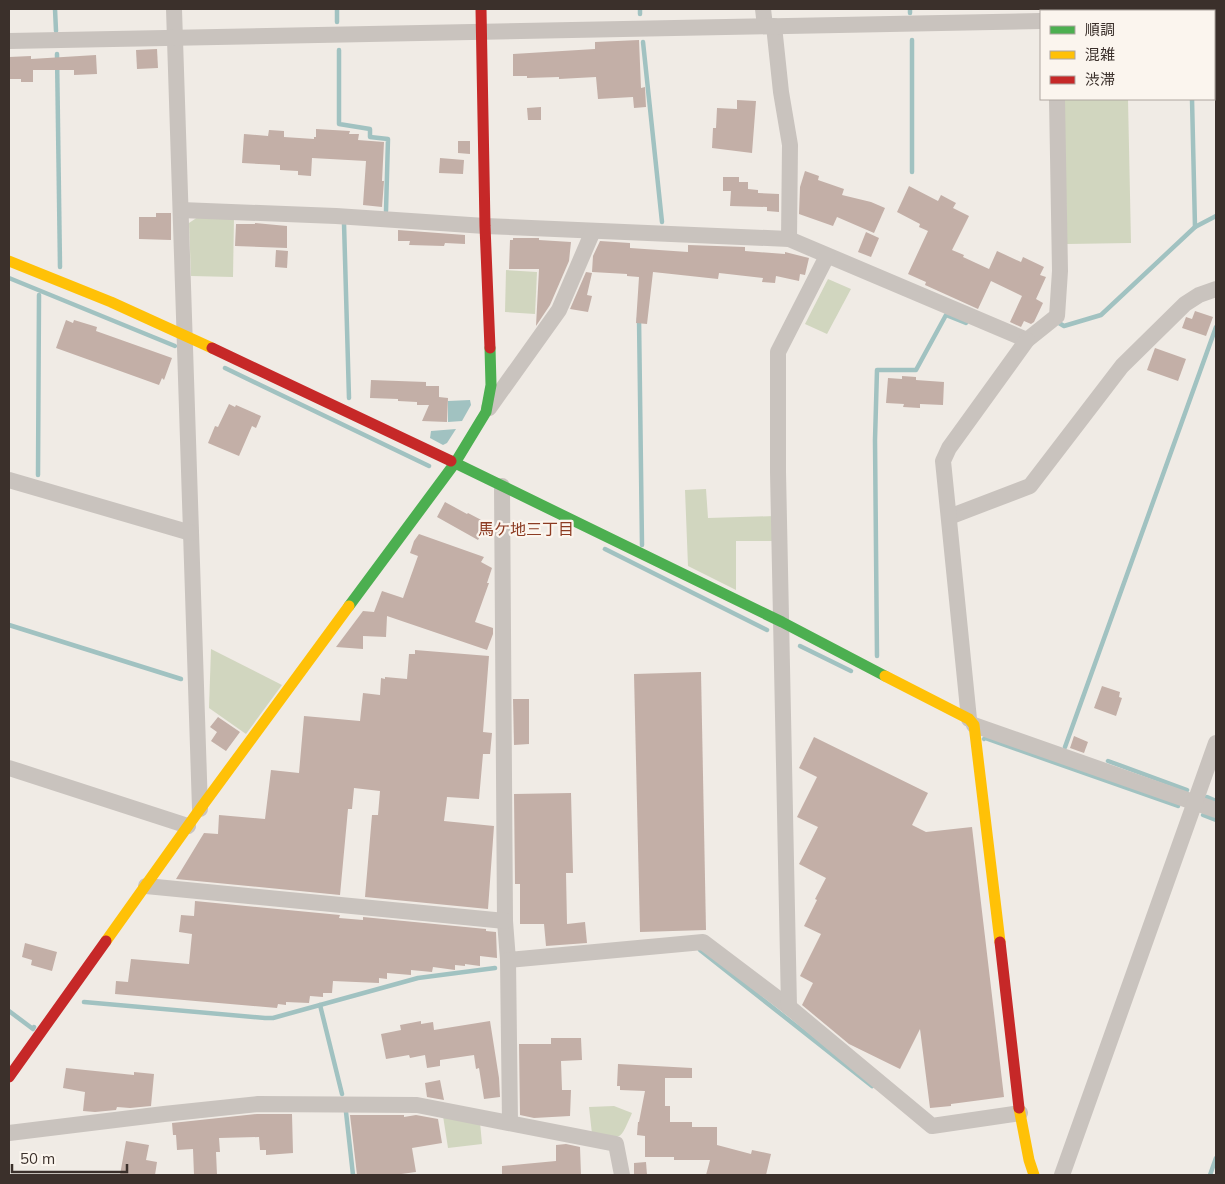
<svg xmlns="http://www.w3.org/2000/svg" width="1225" height="1184" viewBox="0 0 1225 1184" font-family="Mulish,'Noto Sans JP',sans-serif">
	<style>
		.green { fill: #d1d6bf }
		.water { fill: #a1c2c1 }
		.lines { fill: none; stroke-linecap: round; stroke-linejoin: round }
		.stream { stroke: #a1c2c1; stroke-width: 4.5 }
		.building { fill: #c3afa7 }
		.street { stroke: #c9c3be; stroke-width: 16 }
		.fast { stroke: #4caf50; stroke-width: 11 }
		.slow { stroke: #ffc107; stroke-width: 11 }
		.jam { stroke: #c62828; stroke-width: 11 }
		.labels { text-anchor: middle; stroke-width: 4.5; stroke-linejoin: round; paint-order: stroke }
		.neighbourhood-label { font-size: 16px; fill: #8c3b22; stroke: #fbf5ee }
	</style>
	<rect width="100%" height="100%" fill="#f0ebe5"/>
	<g class="green">
		<path d="M1064 99H1128L1131 243 1067 244Z"/>
		<path d="M198 217H234L233 277 191 276 189 223Z"/>
		<path d="M506 270 537 272 535 314 505 312Z"/>
		<path d="M828 279 851 289 827 334 805 324Z"/>
		<path d="M706 489 708 518 775 516V541H736V590L688 566 685 490Z"/>
		<path d="M211 649 282 685 246 734 209 708Z"/>
		<path d="M614 1106 632 1113C619 1142 623 1139 592 1134L589 1107Z"/>
		<path d="M443 1116 480 1122 482 1144 448 1148Z"/>
	</g>
	<g class="water">
		<path d="M470 400 471 405 462 421 448 422V401Z"/>
		<path d="M456 429 447 443 443 445 430 438 431 431Z"/>
	</g>
	<g class="lines">
		<g class="stream">
			<path d="M55 9 56 31"/>
			<path d="M337 9V22"/>
			<path d="M640 9V14"/>
			<path d="M910 9V13"/>
			<path d="M912 40V172"/>
			<path d="M643 42 662 222"/>
			<path d="M339 50V124L370 129V137L388 139 386 211"/>
			<path d="M57 54 60 267"/>
			<path d="M1192 99 1195 227"/>
			<path d="M344 223 349 398"/>
			<path d="M9 278 175 346"/>
			<path d="M639 318 642 545"/>
			<path d="M1059 323 1064 326 1101 315 1195 227 1216 216"/>
			<path d="M225 368 429 466"/>
			<path d="M38 475 39 295"/>
			<path d="M605 549 767 630"/>
			<path d="M9 625 181 679"/>
			<path d="M800 646 851 671"/>
			<path d="M877 656 875 440 877 370H916L946 315 966 323"/>
			<path d="M984 739 985 738 1178 806"/>
			<path d="M1065 747 1216 327"/>
			<path d="M1108 761 1187 790"/>
			<path d="M1207 797 1216 801"/>
			<path d="M1203 815 1216 820"/>
			<path d="M700 950 872 1086"/>
			<path d="M84 1002 265 1018H273L418 978 495 968"/>
			<path d="M320 1005 342 1094"/>
			<path d="M9 1011 33 1029 34 1027"/>
			<path d="M346 1112 353 1175"/>
			<path d="M1210 1175 1216 1158"/>
		</g>
	</g>
	<g class="building">
		<path d="M639 40 641 88 645 87 646 107 634 108 633 97 598 99 596 77 559 79V77L527 78V76H513V54L595 49V42Z"/>
		<path d="M157 49 158 68 137 69 136 50Z"/>
		<path d="M96 55 97 74 74 75V70H33V82H21V79H9V57L31 56V59Z"/>
		<path d="M737 100 756 101 752 153 712 148 713 128H716L717 108 737 109Z"/>
		<path d="M541 107V120H528L527 108Z"/>
		<path d="M316 129 350 131 349 134H359L358 140 384 142 382 181H384L382 207 363 205 366 161 312 158 311 176 298 175V171L280 170V165L242 163 244 134 268 136 269 130 284 131V137L314 139V137H316Z"/>
		<path d="M458 141H470V154L458 153Z"/>
		<path d="M440 158 464 160 463 174 439 173Z"/>
		<path d="M805 171 819 176 818 180 844 189 842 195 871 202 885 208 874 233 837 217 833 226 799 214 800 187Z"/>
		<path d="M723 177H739V182H748V189L758 190V193L779 194V212L767 211V207L730 206 731 191H723Z"/>
		<path d="M909 186 938 201 941 195 956 203 953 208 969 216 952 250 964 255 963 257 989 269 997 251 1021 262 1023 257 1044 267 1040 275 1046 277 1036 299 1043 303 1034 322 1031 324 1024 321 1021 327 1010 322 1022 296 991 281 978 309 925 285 926 282 908 274 928 231 919 227 920 224 897 212Z"/>
		<path d="M156 213H171V240L139 239V217H156Z"/>
		<path d="M255 223 287 226V248L235 246 236 224H255Z"/>
		<path d="M398 230 465 235V244L445 243 444 246 409 245 410 241H398Z"/>
		<path d="M866 232 879 238 871 257 858 252Z"/>
		<path d="M513 238H539V240L571 242 569 261 550 305 536 326 539 269H509L510 240H513Z"/>
		<path d="M600 241 630 243V248L688 252V245L745 247V251L785 254V252L809 258 805 275 800 274 799 281 776 276 775 283 762 282 763 278 719 273 718 279 653 272 647 324 636 323 639 277 627 276V274L592 272 593 256Z"/>
		<path d="M276 250 288 251 287 268 275 267Z"/>
		<path d="M586 272 592 273 587 295 592 296 588 312 570 309Z"/>
		<path d="M1195 311 1213 317 1206 336 1182 328 1186 317 1192 319Z"/>
		<path d="M66 320 73 323 74 320 97 327 96 331 172 358 164 380 162 378 159 385 56 348Z"/>
		<path d="M1155 348 1186 359 1178 381 1147 370Z"/>
		<path d="M902 376 916 377V380L944 382 943 405 920 404V408L903 407 904 404 886 403 888 378 902 379Z"/>
		<path d="M371 380 426 382V386H439V397L448 398 447 422 422 421 429 405H417V402L398 401V399L370 398Z"/>
		<path d="M229 404 235 407 236 405 261 416 256 428 252 426 239 456 208 443 215 426 218 427Z"/>
		<path d="M445 502 467 514 468 513 487 523 478 540 437 517Z"/>
		<path d="M419 534 484 557 481 562 492 568 487 583H489L475 622 493 628V634L487 650 387 616 386 637 363 636V649L336 647 363 611 374 612 382 591 403 598 418 556 410 553 414 541Z"/>
		<path d="M415 650 489 656 483 732 492 733 490 754H483L479 799 447 797 444 821 494 826 488 909 365 897 372 815H378L380 791 354 788 352 809H348L340 895 176 879 204 833 218 834 219 815 265 819 271 770 299 773 304 716 360 721 363 693 380 695 381 678 385 679V677L407 679 409 654H415Z"/>
		<path d="M701 672 706 930 640 932 634 674Z"/>
		<path d="M1102 686 1120 692 1119 697 1122 698 1116 716 1094 708Z"/>
		<path d="M513 699H529V744L514 745Z"/>
		<path d="M218 717 240 732 226 751 211 741 217 732 210 727Z"/>
		<path d="M1074 736 1088 742 1084 753 1070 748Z"/>
		<path d="M814 737 928 793 912 825 926 832 972 827 1004 1097 951 1104V1106L930 1108 920 1029 900 1069 849 1044 802 1005 813 983 800 976 821 934 804 926 817 900 815 899 826 878 799 864 818 827 797 817 817 777 799 768Z"/>
		<path d="M571 793 573 873H566L567 924 585 922 587 943 546 946 544 924H520V884H515L514 794Z"/>
		<path d="M195 901 340 915 339 918 363 920V917L486 929V931L496 932 497 958 480 956V966L465 964V966L455 965V970L433 967 432 972 411 970V975L387 973V979L379 978V983L333 981 332 993H323V997L310 996 309 1003 286 1002V1005L278 1004 277 1008 115 994 116 981 128 982 131 959 189 964 192 934 179 932 181 915 194 916Z"/>
		<path d="M25 943 57 952 52 971 31 965 32 960 22 957Z"/>
		<path d="M421 1021V1024L433 1022 434 1030 490 1021 499 1078 500 1097 484 1099 479 1068 476 1069 474 1055 440 1060V1066L427 1068 425 1055 410 1058 409 1055 386 1059 381 1034 401 1030 400 1025Z"/>
		<path d="M551 1038H581L582 1060 561 1061 562 1090H571L570 1116 534 1118 520 1115 519 1044H551Z"/>
		<path d="M618 1064 692 1068V1078H665V1106H670V1122H692V1127H717V1145L751 1154 752 1150 771 1154 766 1175H706L710 1160H674V1157H645V1136L637 1135 638 1122H639L645 1091 620 1090V1086H617Z"/>
		<path d="M66 1068 134 1075V1072L154 1074 151 1106 130 1108 117 1107 116 1110 95 1112 83 1111 85 1092 63 1088Z"/>
		<path d="M440 1080 444 1100 427 1097 425 1083Z"/>
		<path d="M257 1114H292L293 1153 266 1155V1150H260L259 1137 219 1138 220 1152H216L217 1175H194L193 1149 177 1150 176 1135H173L172 1123Z"/>
		<path d="M350 1115H404V1117L416 1115 438 1119 442 1143 412 1148 416 1172 394 1175H357Z"/>
		<path d="M126 1141 149 1145 146 1160 157 1162 155 1175H120Z"/>
		<path d="M566 1144 580 1147 581 1175H502V1166L556 1161V1145Z"/>
		<path d="M646 1162 647 1175H634V1163Z"/>
	</g>
	<g class="lines">
		<g class="street">
			<path d="M174 9 200 809"/>
			<path d="M763 9 765 26"/>
			<path d="M1055 9V11"/>
			<path d="M1214 18H1216"/>
			<path d="M774 26 781 92 790 145 789 239"/>
			<path d="M9 41 1041 21"/>
			<path d="M181 210 336 216 485 226 789 239 1027 340 1057 316 1060 271 1057 99"/>
			<path d="M489 408 559 310 593 231"/>
			<path d="M9 480 191 533"/>
			<path d="M502 486 505 921 508 960 703 942 789 1007 932 1126 1020 1113"/>
			<path d="M949 517 1030 486 1122 366 1185 304 1199 295 1216 289"/>
			<path d="M969 719 943 461 949 448 1027 340"/>
			<path d="M974 725 1216 810"/>
			<path d="M9 768 188 826"/>
			<path d="M146 886 505 921"/>
			<path d="M508 960 510 1122"/>
			<path d="M789 1007 778 472V352L827 256"/>
			<path d="M9 1133 164 1114 258 1104 417 1105 616 1144 622 1175"/>
			<path d="M1062 1175 1216 743"/>
		</g>
		<g class="fast">
			<path d="M451 461 782 622 885 676"/>
			<path d="M349 606 455 463 486 412 491 385 490 348"/>
		</g>
		<g class="slow">
			<path d="M9 261 111 302 212 348"/>
			<path d="M885 676 969 719 974 725 1000 942"/>
			<path d="M106 941 200 809 349 606"/>
			<path d="M1019 1108 1029 1160 1034 1175"/>
		</g>
		<g class="jam">
			<path d="M481 9 485 226 490 348"/>
			<path d="M212 348 451 461"/>
			<path d="M1000 942 1019 1108"/>
			<path d="M9 1077 106 941"/>
		</g>
	</g>
	<g class="labels">
		<g class="neighbourhood-label">
			<text x="526" y="535">馬ケ地三丁目</text>
		</g>
	</g>
	<rect width="1225" height="1184" fill="none" stroke="#3b302b" stroke-width="20"/>
	<rect x="1040" y="10" width="175" height="90" fill="#fbf5ee" stroke="#aea6a0"/>
	<rect x="1050" y="26" width="25" height="8" fill="#4caf50" stroke="#aea6a0"/>
	<text x="1085" y="35" font-size="15" fill="#3b302b">順調</text>
	<rect x="1050" y="51" width="25" height="8" fill="#ffc107" stroke="#aea6a0"/>
	<text x="1085" y="60" font-size="15" fill="#3b302b">混雑</text>
	<rect x="1050" y="76" width="25" height="8" fill="#c62828" stroke="#aea6a0"/>
	<text x="1085" y="85" font-size="15" fill="#3b302b">渋滞</text>
	<path d="M12 1164v8h115v-8" fill="none" stroke="#3b302b" stroke-width="2.5"/>
	<text x="20" y="1164" font-size="15" fill="#3b302b" stroke="#fbf5ee" stroke-width="4" paint-order="stroke">50 m</text>
</svg>
